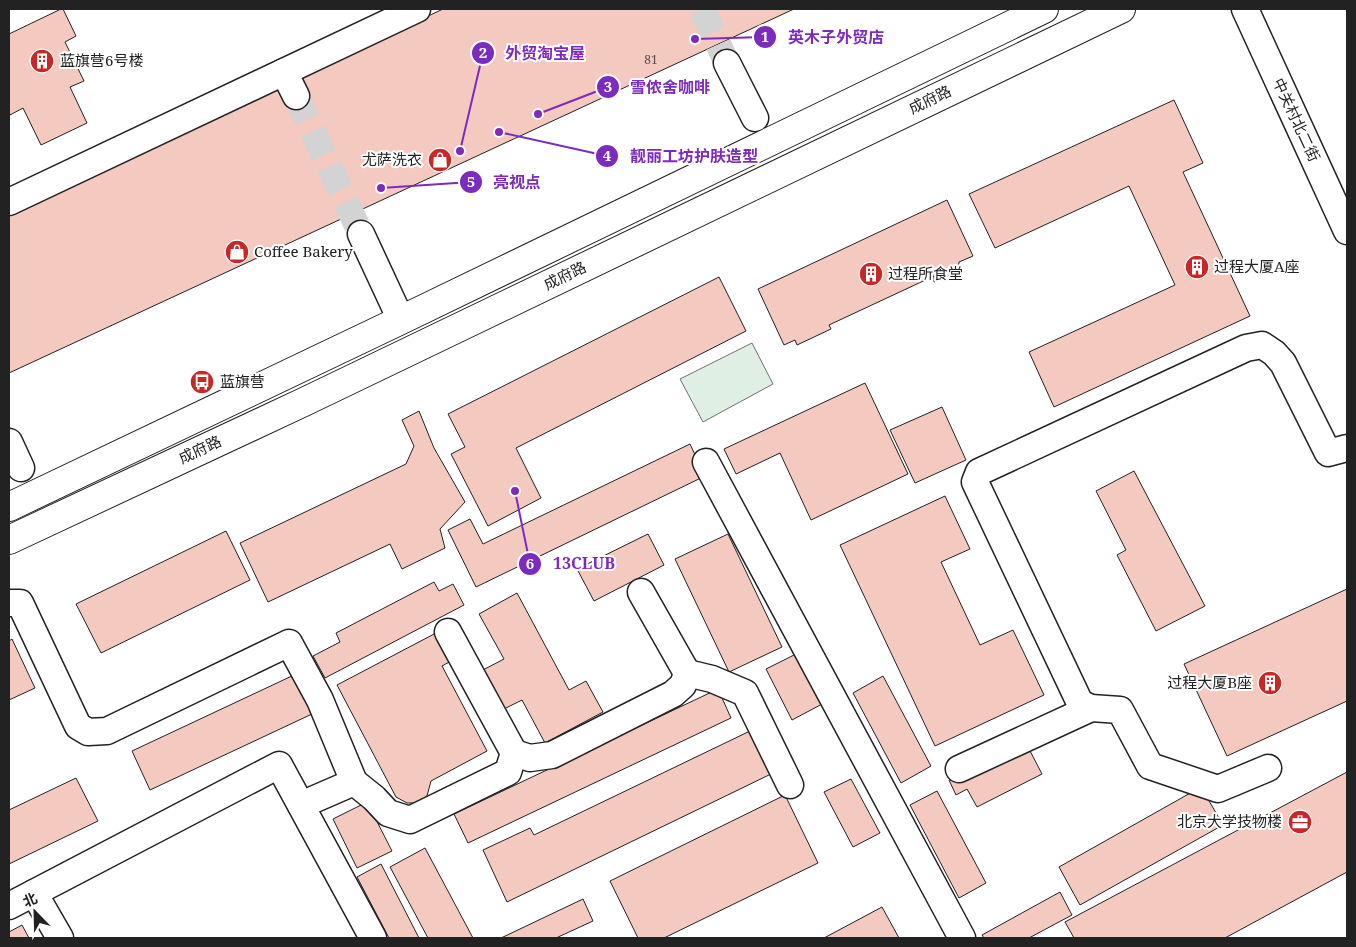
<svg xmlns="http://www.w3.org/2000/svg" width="1356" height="947" viewBox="0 0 1356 947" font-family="'Noto Serif','Noto Sans SC',serif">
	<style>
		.green { fill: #e0efe3; stroke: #6f6f6f }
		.building { fill: #f3c9c0; stroke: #222 }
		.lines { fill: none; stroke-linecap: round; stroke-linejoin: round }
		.minor-tunnel { stroke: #d3d3d3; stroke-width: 26; stroke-dasharray: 26 13; stroke-linecap: butt }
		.minor-casing { stroke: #222; stroke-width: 29 }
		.major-casing { stroke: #222; stroke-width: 30 }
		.minor { stroke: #fff; stroke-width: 26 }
		.major { stroke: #fff; stroke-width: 28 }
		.labels { text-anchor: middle; stroke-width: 4; stroke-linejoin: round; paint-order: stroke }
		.number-label { font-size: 12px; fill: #564c4a }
		.poi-label { font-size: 15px; fill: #222; stroke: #fff; text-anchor: start }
		.street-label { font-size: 15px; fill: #222; stroke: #fff }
		.leader { fill: none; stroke: #7b2cbf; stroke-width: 2 }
		.callout-dot { fill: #7b2cbf; stroke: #fff; stroke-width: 2 }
		.mark-label { font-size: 15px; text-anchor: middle; font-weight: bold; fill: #fff }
		.callout-label { font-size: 16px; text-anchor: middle; font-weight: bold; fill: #7b2cbf; stroke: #fff; stroke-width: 4; stroke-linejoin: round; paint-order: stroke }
	</style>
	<rect width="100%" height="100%" fill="#fff"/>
	<path class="green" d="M752 343 773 384 703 422 680 379Z"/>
	<g class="building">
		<path d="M61 9H63L76 36 65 42 84 81 70 87 87 123 41 145 23 108 10 115 9 112V34Z"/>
		<path d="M443 9H794L9 373V214Z"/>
		<path d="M1174 100 1203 163 1183 172 1250 316 1054 407 1029 352 1175 285 1129 186 995 248 969 194Z"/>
		<path d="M947 200 973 256 959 262 958 272 934 282V276L829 325 831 329 797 345 795 340 784 345 758 289Z"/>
		<path d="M719 277 746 331 516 448 541 498 488 526 451 454 465 447 448 414Z"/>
		<path d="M865 383 908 474 811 520 780 453 736 474 724 449Z"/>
		<path d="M942 407 966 460 915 483 890 430Z"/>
		<path d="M419 411 434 448 465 502 440 529 445 548 402 569 390 544 268 602 240 543 406 464 414 446 402 420Z"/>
		<path d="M690 444 705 476 476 587 448 530 470 519 483 544Z"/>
		<path d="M1134 471 1205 606 1156 631 1117 555 1126 550 1096 491Z"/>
		<path d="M945 496 970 549 941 562 980 645 1013 630 1044 695 935 746 840 545Z"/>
		<path d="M226 531 250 580 101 653 76 604Z"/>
		<path d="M648 534 664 565 594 601 577 569Z"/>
		<path d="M728 534 782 647 729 672 675 559Z"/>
		<path d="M434 582 439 591 453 584 464 605 325 678 313 656 340 642 336 633Z"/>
		<path d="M1347 589V701L1227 756 1184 664Z"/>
		<path d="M517 593 569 690 586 681 603 712 545 743 522 700 500 711 479 672 504 659 479 614Z"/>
		<path d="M436 633 451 661 442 666 487 751 431 781 427 796 418 803H407L396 797 337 685Z"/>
		<path d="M12 639 35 688 9 700V641Z"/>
		<path d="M798 653 824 703 792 720 766 669Z"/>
		<path d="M294 675 312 714 150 790 132 751Z"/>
		<path d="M883 676 931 766 901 783 853 693Z"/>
		<path d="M718 689 731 718 468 843 454 814Z"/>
		<path d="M750 731 771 774 507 902 483 850 530 828 534 835Z"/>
		<path d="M1028 747 1042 774 977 807 967 789 956 795 949 780 975 767Z"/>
		<path d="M1347 772V872L1225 938H1074L1065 922Z"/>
		<path d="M76 778 98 821 9 864V810Z"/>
		<path d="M851 779 880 833 853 847 824 792Z"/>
		<path d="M1201 787 1223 825 1080 905 1059 867Z"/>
		<path d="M937 791 986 883 959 898 910 805Z"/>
		<path d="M785 795 818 863 664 938H638L610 881Z"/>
		<path d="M367 802 392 851 357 868 333 819Z"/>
		<path d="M425 848 473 938H428L390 867Z"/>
		<path d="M381 864 419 938H389L357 877Z"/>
		<path d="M1060 892 1072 915 1029 938H984L982 935Z"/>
		<path d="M583 899 593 921 556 938H501Z"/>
		<path d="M882 907 899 938H824Z"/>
		<path d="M22 925 29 938H9V932Z"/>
	</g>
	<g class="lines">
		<g class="minor-tunnel">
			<path d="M702 9 727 63"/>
			<path d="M296 96 361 234"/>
		</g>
		<g class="minor-casing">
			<g id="minor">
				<path d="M1245 9 1347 231"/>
				<path d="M727 63 755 118"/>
				<path d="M284 72 296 96"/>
				<path d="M9 202 417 9"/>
				<path d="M361 234 401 320"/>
				<path d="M9 442 21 468"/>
				<path d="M706 462 962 938"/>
				<path d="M9 603H20L78 726 88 732 107 731 289 643 320 700 354 782"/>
				<path d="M687 673 712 679 745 693 790 785"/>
				<path d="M514 753 530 758 552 755 673 694 683 685 687 673 641 592"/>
				<path d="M1268 768 1218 789 1150 766 1120 710 1091 708 1080 703 975 482 979 472 1246 348 1262 345 1274 353 1283 363 1328 453 1347 448"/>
				<path d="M959 769 1091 708"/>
				<path d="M301 805 354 782 374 798 388 813 410 820 508 772 514 753 448 632"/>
				<path d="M34 893 60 938"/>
				<path d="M9 906 279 765 373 938"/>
			</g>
		</g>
		<g class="major-casing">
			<g id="major">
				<path d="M9 507 401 320 1044 9"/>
				<path d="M9 540 306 401 1121 9"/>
			</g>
		</g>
		<use href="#minor" class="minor"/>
		<use href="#major" class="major"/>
	</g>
	<defs>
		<g id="building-disc" transform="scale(1.25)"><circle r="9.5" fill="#c62828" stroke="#fff"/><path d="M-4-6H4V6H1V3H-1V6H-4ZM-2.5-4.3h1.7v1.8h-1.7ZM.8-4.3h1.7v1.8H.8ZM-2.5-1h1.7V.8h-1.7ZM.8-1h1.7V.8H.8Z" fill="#fff"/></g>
		<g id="shop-disc" transform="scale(1.25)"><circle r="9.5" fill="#c62828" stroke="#fff"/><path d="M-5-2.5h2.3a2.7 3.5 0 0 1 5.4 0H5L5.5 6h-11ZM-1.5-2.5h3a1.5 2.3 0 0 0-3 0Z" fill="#fff"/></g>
		<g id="bus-disc" transform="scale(1.25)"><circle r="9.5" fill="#c62828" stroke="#fff"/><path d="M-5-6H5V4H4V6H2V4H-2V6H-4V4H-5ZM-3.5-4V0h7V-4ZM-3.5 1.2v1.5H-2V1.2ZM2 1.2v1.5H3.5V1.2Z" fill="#fff"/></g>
		<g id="office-disc" transform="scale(1.25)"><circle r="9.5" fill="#c62828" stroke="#fff"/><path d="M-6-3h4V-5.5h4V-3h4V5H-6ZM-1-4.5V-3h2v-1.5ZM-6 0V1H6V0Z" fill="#fff"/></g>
	</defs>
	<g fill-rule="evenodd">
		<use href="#building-disc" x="42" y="61"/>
		<use href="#shop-disc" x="440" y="160"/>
		<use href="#shop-disc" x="237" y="252"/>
		<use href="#building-disc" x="1197" y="267"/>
		<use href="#building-disc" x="871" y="274"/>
		<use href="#bus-disc" x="202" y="382"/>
		<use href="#building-disc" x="1270" y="683"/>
		<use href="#office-disc" x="1300" y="822"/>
	</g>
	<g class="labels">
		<g class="number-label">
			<text x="651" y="64">81</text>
		</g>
		<g class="poi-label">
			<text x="60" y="66">蓝旗营6号楼</text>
			<text x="422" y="165" text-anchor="end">尤萨洗衣</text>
			<text x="254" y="257">Coffee Bakery</text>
			<text x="1214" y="272">过程大厦A座</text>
			<text x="888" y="279">过程所食堂</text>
			<text x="220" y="387">蓝旗营</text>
			<text x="1252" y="688" text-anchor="end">过程大厦B座</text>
			<text x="1282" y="827" text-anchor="end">北京大学技物楼</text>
		</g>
		<g class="street-label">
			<text transform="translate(930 100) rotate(-26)" y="5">成府路</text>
			<text transform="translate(1296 120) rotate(65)" y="5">中关村北二街</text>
			<text transform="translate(565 276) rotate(-26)" y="5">成府路</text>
			<text transform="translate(200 450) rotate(-25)" y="5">成府路</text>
		</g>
	</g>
	<path class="leader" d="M695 39L765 37M460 151L483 53M538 114L608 87M499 132L607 156M381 188L471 182M515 491L530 564"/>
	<g class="callout-dot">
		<circle cx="695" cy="39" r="5"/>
		<circle cx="460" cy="151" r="5"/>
		<circle cx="538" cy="114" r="5"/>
		<circle cx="499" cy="132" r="5"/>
		<circle cx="381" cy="188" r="5"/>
		<circle cx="515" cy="491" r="5"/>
		<circle cx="765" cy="37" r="12"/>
		<circle cx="483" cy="53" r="12"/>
		<circle cx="608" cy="87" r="12"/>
		<circle cx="607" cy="156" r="12"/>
		<circle cx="471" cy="182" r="12"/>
		<circle cx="530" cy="564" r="12"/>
	</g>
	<g class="mark-label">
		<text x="765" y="42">1</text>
		<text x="483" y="58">2</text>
		<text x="608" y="92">3</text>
		<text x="607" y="161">4</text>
		<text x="471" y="187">5</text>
		<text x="530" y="569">6</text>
	</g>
	<g class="callout-label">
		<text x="836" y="43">英木子外贸店</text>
		<text x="545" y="59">外贸淘宝屋</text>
		<text x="670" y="93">雪侬舍咖啡</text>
		<text x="694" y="162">靓丽工坊护肤造型</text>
		<text x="517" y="188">亮视点</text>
		<text x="584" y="569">13CLUB</text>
	</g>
	<rect width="1356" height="947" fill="none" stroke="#222222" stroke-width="20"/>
	<g transform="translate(35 912) rotate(337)" stroke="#ffffff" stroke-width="4" paint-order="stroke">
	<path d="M0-4L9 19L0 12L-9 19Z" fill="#222222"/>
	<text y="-8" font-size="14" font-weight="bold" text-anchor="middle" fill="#222222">北</text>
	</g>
</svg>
